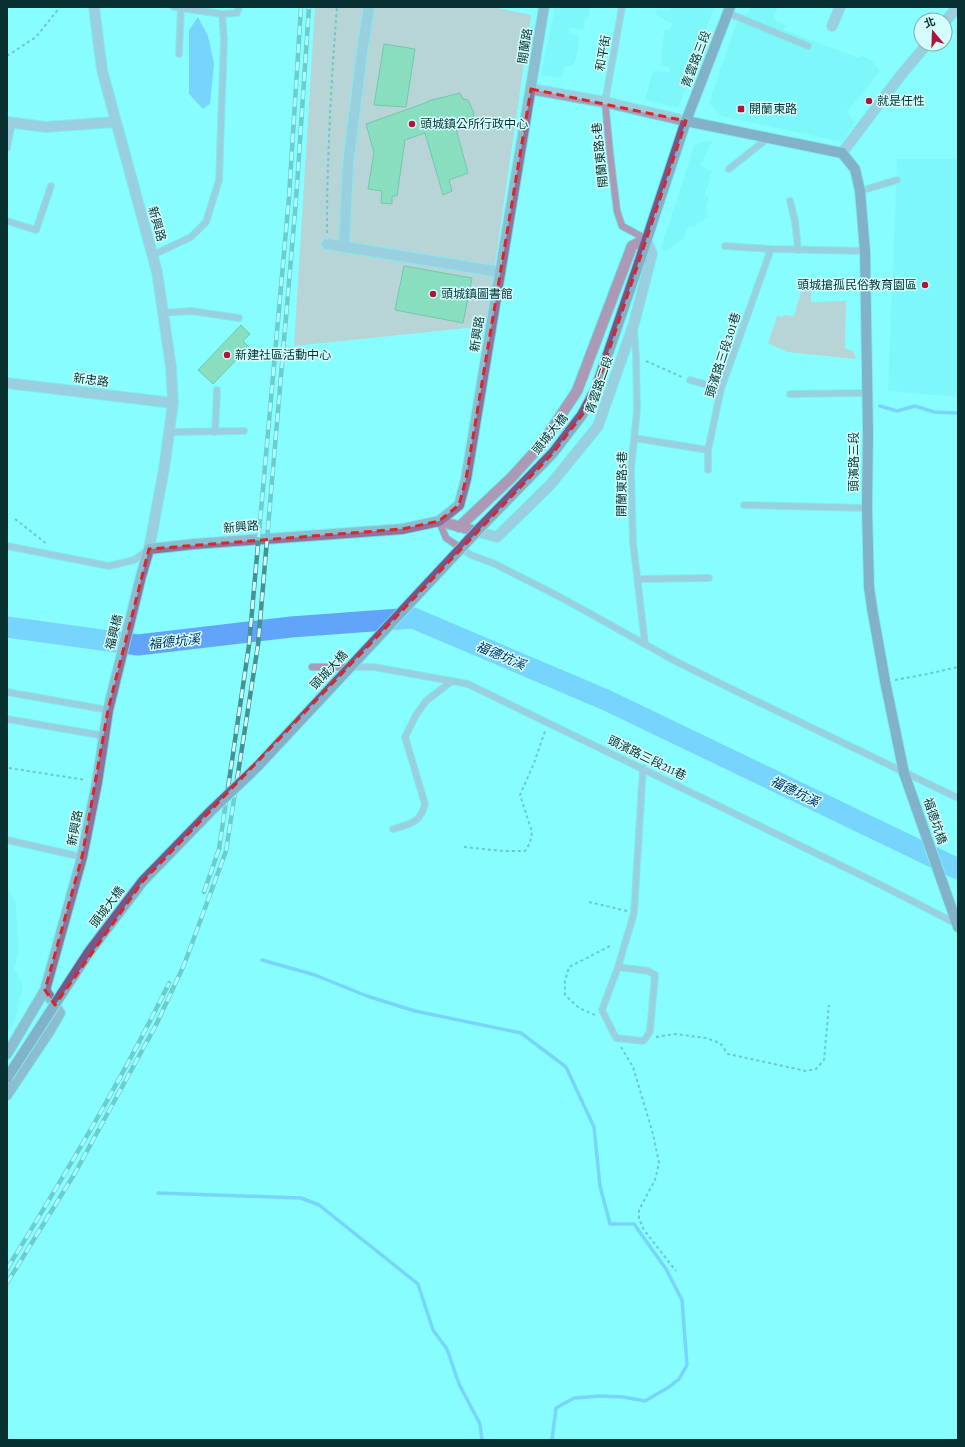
<svg xmlns="http://www.w3.org/2000/svg" width="965" height="1447" viewBox="0 0 965 1447" font-family="'Crimson Pro','Noto Sans TC',serif">
	<style>
		.built { fill: #6feff1 }
		.green { fill: #f0a3a7 }
		.water { fill: #63a4fb }
		.lines { fill: none; stroke-linecap: round; stroke-linejoin: round }
		.stream { stroke: #63a4fb; stroke-width: 3.5 }
		.river { stroke: #63a4fb; stroke-width: 21 }
		.building { fill: #89b874; stroke: #588544 }
		.lane-casing { stroke: #71d8da; stroke-width: 8 }
		.street-casing { stroke: #71d8da; stroke-width: 12 }
		.secondary-casing { stroke: #71d8da; stroke-width: 12 }
		.primary-casing { stroke: #71d8da; stroke-width: 12 }
		.path { stroke: #428c8d; stroke-width: 2; stroke-dasharray: 3 3; stroke-linecap: butt }
		.lane { stroke: #ad98b5; stroke-width: 6 }
		.street { stroke: #ad98b5; stroke-width: 10 }
		.secondary { stroke: #90719c; stroke-width: 10 }
		.primary { stroke: #7b5589; stroke-width: 10 }
		.rail-casing { stroke: #459293; stroke-width: 4.5 }
		.rail { stroke: #d4fefe; stroke-width: 3; stroke-dasharray: 9; stroke-linecap: butt }
		.primary-bridge-casing { stroke: #71d8da; stroke-width: 12; stroke-linecap: butt }
		.primary-bridge { stroke: #7b5589; stroke-width: 10 }
		.marked { fill: none; stroke: #d62828; stroke-width: 3; stroke-dasharray: 8 5; stroke-linejoin: round }
		.poi-dot { fill: #ac1638; stroke: #d4fefe; stroke-width: 1.5 }
		.labels { text-anchor: middle; stroke-width: 3; stroke-linejoin: round; paint-order: stroke }
		.street-label { font-size: 12px; fill: #083030; stroke: #d4fefe }
		.poi-label { font-size: 12px; fill: #083030; stroke: #d4fefe; text-anchor: start }
		.water-label { font-size: 13px; font-style: italic; fill: #002c62; stroke: #d4fefe }
	</style>
	<rect width="100%" height="100%" fill="#88fdff"/>
	<g class="built">
		<path d="M555 7 590 8 588 19 586 17 584 30 570 27 569 33 579 36V47L573 66H565L561 78 541 75Z"/>
		<path d="M670 7H714L678 108 645 100 653 71 669 72V68L661 65 662 44 665 29 669 30 672 24 655 14 657 9 668 12Z"/>
		<path d="M750 7H778L773 19 786 25 784 30 859 58 861 55 871 60 880 71 847 112 855 122 842 142 721 116 709 103 737 22 749 12Z"/>
		<path d="M712 141 700 166 712 171 705 194 709 197 706 207 708 217 694 227 688 226 685 237 666 252 661 248 694 146 702 142Z"/>
		<path d="M897 159H958V397L888 391Z"/>
		<path d="M7 886 16 904 19 952 14 968 23 987 15 1020 7 1033Z"/>
	</g>
	<g class="green">
		<path d="M315 7H493L531 15 486 326 294 346Z"/>
		<path d="M802 289 811 291V302L846 301 845 348 854 352 856 359 787 352 768 343 777 316 782 317 784 315 794 316Z"/>
	</g>
	<path class="water" d="M198 17 208 36 214 63 210 104 203 109 189 94V30Z"/>
	<g class="lines">
		<g class="stream">
			<path d="M880 406 897 411 915 406 934 412 958 413"/>
			<path d="M262 960 315 975 367 996 415 1011 521 1033 566 1067 594 1127 600 1186 610 1224H634L666 1269 682 1300 687 1365 679 1379 669 1387 645 1401 623 1397 600 1396 574 1398 556 1408 552 1440"/>
			<path d="M158 1193 301 1198 319 1205 418 1284 433 1330 447 1349 459 1384 480 1424 482 1440"/>
		</g>
		<path class="river" d="M7 627 138 645 291 627 413 618 606 700 958 869"/>
	</g>
	<g class="building">
		<path d="M384 44 415 49 406 107 374 105Z"/>
		<path d="M460 93 463 99 468 100 474 113 473 118 469 122 455 125 468 173 449 180 452 191 443 195 425 133 405 140 397 196H392V204L381 203 382 191 368 189 374 152 366 124 428 102V101Z"/>
		<path d="M404 266 472 278 463 323 395 310Z"/>
		<path d="M241 325 250 334 243 341 249 347 213 384 198 370Z"/>
	</g>
	<g class="lines">
		<g class="lane-casing">
			<g id="lane">
				<path d="M174 7 222 14 237 13 239 7"/>
				<path d="M622 7 605 102 610 153 617 211 622 226 646 239"/>
				<path d="M728 13 808 46"/>
				<path d="M179 54 181 8"/>
				<path d="M7 148 12 123"/>
				<path d="M729 169 768 138"/>
				<path d="M860 191 897 180"/>
				<path d="M790 201 795 221 798 250"/>
				<path d="M7 221 36 230 51 186"/>
				<path d="M725 246 771 249 865 251"/>
				<path d="M153 255 191 237 206 222 219 180 224 39 222 14"/>
				<path d="M163 313 191 311 239 318"/>
				<path d="M634 329 636 356 637 410 631 469 633 542 645 644"/>
				<path d="M690 380 721 389"/>
				<path d="M790 394 867 393"/>
				<path d="M169 432 244 431"/>
				<path d="M215 432 217 390"/>
				<path d="M634 438 708 450"/>
				<path d="M708 470V450L721 389 771 249"/>
				<path d="M744 505 867 508"/>
				<path d="M439 521 446 538 471 555 495 564 562 598 677 662 750 698 958 798"/>
				<path d="M7 546 109 566 134 560 148 550"/>
				<path d="M638 579 709 578"/>
				<path d="M312 667H374L468 684 877 883 957 924"/>
				<path d="M7 692 108 710"/>
				<path d="M7 719 105 736"/>
				<path d="M393 829C409 824 421 823 425 804L405 737 416 715 426 701 452 681"/>
				<path d="M7 840 82 857"/>
				<path d="M618 967 648 971 655 975 650 1031 646 1038 643 1041 616 1038 602 1010 618 967 634 913 643 768"/>
			</g>
		</g>
		<g class="street-casing">
			<g id="street">
				<path d="M94 7 102 70 157 272 171 367 173 403 164 469 149 549"/>
				<path d="M945 22 957 7"/>
				<path d="M832 26 840 7"/>
				<path d="M531 89 605 102 686 121"/>
				<path d="M7 122 46 127 115 122"/>
				<path d="M842 153 901 75 927 44"/>
				<path d="M327 244 500 272"/>
				<path d="M344 247 348 164 363 45 369 7"/>
				<path d="M7 383 173 403"/>
				<path d="M439 521 497 537 550 485 598 426 634 323 652 254 646 239 632 246 577 391 541 445 511 478 459 527"/>
			</g>
		</g>
		<g class="secondary-casing">
			<g id="secondary">
				<path d="M7 1054 45 990 82 857 97 782 108 710 141 576 149 549 194 544 402 529 439 521 459 505 466 479 544 7"/>
				<path d="M7 1095 49 1032 60 1013 45 990"/>
			</g>
		</g>
		<g class="primary-casing">
			<g id="primary">
				<path d="M686 121 842 153 855 169 860 191 865 251 868 434 867 508 869 587 872 608 885 681 904 773 958 927"/>
				<path d="M639 263 686 121 730 7"/>
			</g>
		</g>
		<g class="path">
			<path d="M7 56 36 37 60 7"/>
			<path d="M327 233C327 158 331 83 337 7"/>
			<path d="M646 361 682 377"/>
			<path d="M15 519 47 544"/>
			<path d="M895 680 927 674 958 667"/>
			<path d="M9 768 86 780"/>
			<path d="M464 847 504 851H525L530 843 532 832 520 795 534 763 545 731"/>
			<path d="M589 902 627 911"/>
			<path d="M595 1015 579 1008 565 995V981L569 967 610 946"/>
			<path d="M656 1037 675 1034 706 1038 720 1043 728 1054 806 1071 816 1069 824 1060 829 1005"/>
			<path d="M621 1047 633 1067 653 1134 659 1163 655 1180 639 1210V1219L644 1230 676 1271"/>
		</g>
		<use href="#lane" class="lane"/>
		<use href="#street" class="street"/>
		<use href="#secondary" class="secondary"/>
		<use href="#primary" class="primary"/>
		<g class="rail-casing">
			<g id="rail">
				<path d="M204 892 219 849 249 645 289 197 301 7"/>
				<path d="M7 1269C64 1176 121 1082 169 983"/>
				<path d="M7 1283 75 1173 156 1025 184 965 226 851 258 645 296 200 309 7"/>
			</g>
		</g>
		<use href="#rail" class="rail"/>
		<g class="primary-bridge-casing">
			<path id="primary-bridge" d="M7 1078 89 952 143 881 211 811 257 767 479 529 553 453 582 415 596 389 639 263"/>
		</g>
		<use href="#primary-bridge" class="primary-bridge"/>
	</g>
	<path d="M0 0H965V1447H0ZM531 89 686 121 596 389 582 415 553 453 143 881 55 1005 45 990 82 857 108 710 149 549 402 529 439 521 459 505 466 479Z" fill="#88fdff" fill-opacity=".55" fill-rule="evenodd"/>
	<path class="marked" d="M531 89 686 121 596 389 582 415 553 453 143 881 55 1005 45 990 82 857 108 710 149 549 402 529 439 521 459 505 466 479Z"/>
	<g class="poi-dot">
		<circle cx="869" cy="101" r="4"/>
		<rect x="737" y="105" width="8" height="8" rx="2"/>
		<circle cx="412" cy="124" r="4"/>
		<circle cx="925" cy="285" r="4"/>
		<circle cx="433" cy="294" r="4"/>
		<circle cx="227" cy="355" r="4"/>
	</g>
	<g class="labels">
		<g class="street-label">
			<text transform="translate(525 46) rotate(-81)" y="4">開蘭路</text>
			<text transform="translate(603 53) rotate(-80)" y="4">和平街</text>
			<text transform="translate(696 59) rotate(-69)" y="4">青雲路三段</text>
			<text transform="translate(600 155) rotate(-96)" y="4">開蘭東路5巷</text>
			<text transform="translate(157 224) rotate(74)" y="4">新興路</text>
			<text transform="translate(477 334) rotate(-81)" y="4">新興路</text>
			<text transform="translate(723 355) rotate(-72)" y="4">頭濱路三段301巷</text>
			<text transform="translate(91 380) rotate(7)" y="4">新忠路</text>
			<text transform="translate(599 385) rotate(-71)" y="4">青雲路二段</text>
			<text transform="translate(550 434) rotate(-51)" y="4">頭城大橋</text>
			<text transform="translate(854 462) rotate(-90)" y="4">頭濱路三段</text>
			<text transform="translate(622 484) rotate(-89)" y="4">開蘭東路5巷</text>
			<text transform="translate(241 527) rotate(-5)" y="4">新興路</text>
			<text transform="translate(114 632) rotate(-76)" y="4">福興橋</text>
			<text transform="translate(329 670) rotate(-47)" y="4">頭城大橋</text>
			<text transform="translate(647 758) rotate(26)" y="4">頭濱路三段211巷</text>
			<text transform="translate(935 821) rotate(71)" y="4">福德坑橋</text>
			<text transform="translate(75 828) rotate(-79)" y="4">新興路</text>
			<text transform="translate(107 907) rotate(-53)" y="4">頭城大橋</text>
		</g>
		<g class="poi-label">
			<text x="877" y="105">就是任性</text>
			<text x="749" y="113">開蘭東路</text>
			<text x="420" y="128">頭城鎮公所行政中心</text>
			<text x="917" y="289" text-anchor="end">頭城搶孤民俗教育園區</text>
			<text x="441" y="298">頭城鎮圖書館</text>
			<text x="235" y="359">新建社區活動中心</text>
		</g>
		<g class="water-label">
			<text transform="translate(174 641) rotate(-6)" y="5">福德坑溪</text>
			<text transform="translate(501 655) rotate(23)" y="5">福德坑溪</text>
			<text transform="translate(795 791) rotate(26)" y="5">福德坑溪</text>
		</g>
	</g>
	<rect width="965" height="1447" fill="none" stroke="#083030" stroke-width="16"/>
	<g transform="translate(933 32) rotate(341)"><circle r="19" fill="#d4fefe" stroke="#82acac"/>
	<path d="M0-3L7 15L0 10L-7 15Z" fill="#ac1638"/>
	<text y="-6" font-size="11" font-weight="bold" text-anchor="middle" fill="#083030">北</text>
	</g>
</svg>
